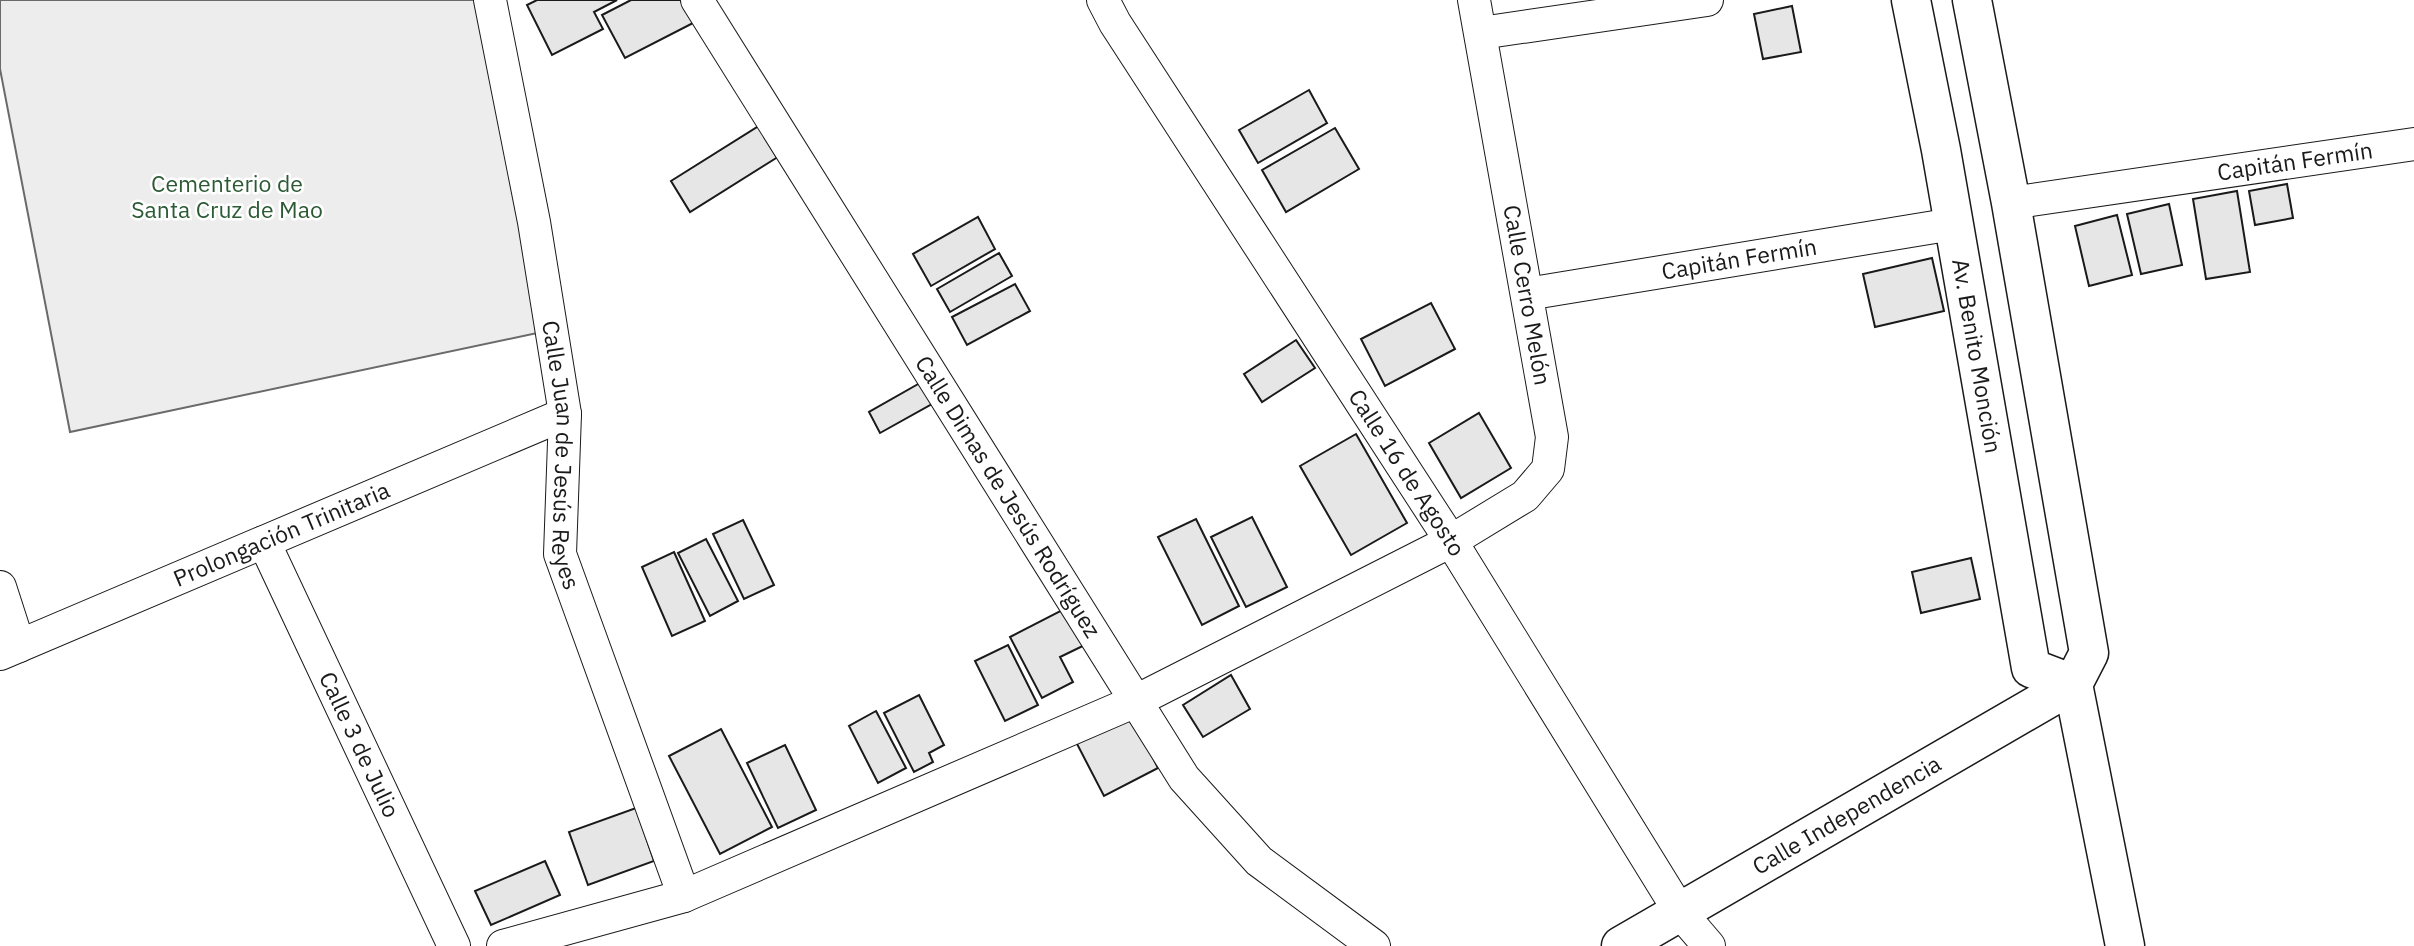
<svg xmlns="http://www.w3.org/2000/svg" width="2414" height="946" viewBox="0 0 2414 946" font-family="'IBM Plex Sans',sans-serif">
	<style>
		.built { fill: #ededed; stroke: #6a6a6a; stroke-width: 2 }
		.building { fill: #e6e6e6; stroke: #1a1a1a; stroke-width: 2 }
		.lines { fill: none; stroke-linecap: round; stroke-linejoin: round }
		.minor-casing { stroke: #1a1a1a; stroke-width: 34 }
		.tertiary-casing { stroke: #1a1a1a; stroke-width: 41 }
		.primary-casing { stroke: #1a1a1a; stroke-width: 41 }
		.minor { stroke: #fff; stroke-width: 32 }
		.tertiary { stroke: #fff; stroke-width: 38 }
		.primary { stroke: #fff; stroke-width: 38 }
		.labels { text-anchor: middle; stroke-width: 5; stroke-linejoin: round; paint-order: stroke }
		.street-label { font-size: 23px; fill: #1a1a1a; stroke: #fff }
		.park-label { font-size: 23px; fill: #2b5a34; stroke: #fff }
	</style>
	<rect width="100%" height="100%" fill="#fff"/>
	<path class="built" d="M0 0H479L542 332 70 432 0 69Z"/>
	<g class="building">
		<path d="M537 0H617L594 12 603 29 552 55 527 5Z"/>
		<path d="M631 0H687L697 21 625 58 602 15Z"/>
		<path d="M1792 6 1801 52 1763 59 1754 14Z"/>
		<path d="M1309 90 1327 123 1258 163 1239 130Z"/>
		<path d="M762 124 781 155 690 212 671 181Z"/>
		<path d="M1335 128 1359 169 1286 212 1262 170Z"/>
		<path d="M2287 184 2293 218 2255 225 2249 191Z"/>
		<path d="M2237 191 2250 272 2206 279 2193 199Z"/>
		<path d="M2169 204 2182 265 2141 274 2127 214Z"/>
		<path d="M2117 215 2132 275 2089 286 2075 226Z"/>
		<path d="M978 217 995 249 931 286 913 254Z"/>
		<path d="M999 253 1012 276 950 312 937 289Z"/>
		<path d="M1932 258 1944 311 1875 327 1863 274Z"/>
		<path d="M1015 284 1030 311 967 345 952 317Z"/>
		<path d="M1431 303 1455 349 1385 386 1361 339Z"/>
		<path d="M1296 340 1315 368 1262 402 1244 374Z"/>
		<path d="M927 379 939 400 880 433 869 412Z"/>
		<path d="M1479 413 1511 468 1461 498 1429 443Z"/>
		<path d="M1356 434 1407 523 1351 555 1300 466Z"/>
		<path d="M1252 517 1287 587 1246 607 1211 537Z"/>
		<path d="M1196 519 1239 606 1202 625 1158 537Z"/>
		<path d="M743 520 774 585 744 599 713 534Z"/>
		<path d="M706 539 738 601 710 616 678 553Z"/>
		<path d="M674 552 705 621 672 636 642 567Z"/>
		<path d="M1971 558 1980 599 1921 613 1912 572Z"/>
		<path d="M1072 605 1091 642 1060 657 1073 682 1042 698 1010 637Z"/>
		<path d="M1008 645 1038 705 1005 721 975 661Z"/>
		<path d="M1231 675 1250 709 1203 737 1183 705Z"/>
		<path d="M919 695 944 745 929 753 933 762 914 772 884 713Z"/>
		<path d="M876 711 906 768 878 783 849 726Z"/>
		<path d="M1130 712 1158 768 1104 796 1075 740Z"/>
		<path d="M721 729 772 827 720 854 669 756Z"/>
		<path d="M785 745 816 810 778 828 747 763Z"/>
		<path d="M636 808 654 861 588 885 569 832Z"/>
		<path d="M545 861 560 895 491 925 475 891Z"/>
	</g>
	<g class="lines">
		<g class="minor-casing">
			<g id="minor">
				<path id="s1" d="M490 0 534 222 565 414 560 554 684 896"/>
				<path id="s2" d="M697 0 1184 778 1259 861 1374 946"/>
				<path id="s3" d="M1103 0 1115 23 1451 541 1680 912 1709 946"/>
				<path d="M1481 33 1707 0"/>
				<path id="s4" d="M2011 203 2414 144"/>
				<path id="s5" d="M1527 294 1953 224"/>
				<path id="s6" d="M264 542 454 946"/>
				<path d="M0 587 19 646"/>
				<path id="s7" d="M0 654 565 414"/>
				<path d="M503 946 684 896 1136 701 1451 541 1525 496 1548 469 1552 437 1474 0"/>
			</g>
		</g>
		<g class="tertiary-casing">
			<g id="tertiary">
				<path id="s8" d="M1621 946 2073 684"/>
			</g>
		</g>
		<g class="primary-casing">
			<g id="primary">
				<path id="s9" d="M1911 0 1941 150 2031 668 2073 684"/>
				<path d="M1972 0 2011 203 2089 653 2073 684 2125 946"/>
			</g>
		</g>
		<use href="#minor" class="minor"/>
		<use href="#tertiary" class="tertiary"/>
		<use href="#primary" class="primary"/>
	</g>
	<g class="labels">
		<g class="street-label">
			<text dy="8" stroke="none"><textPath href="#s4" startOffset="287">Capitán Fermín</textPath></text>
			<text dy="8" stroke="none"><textPath href="#s5" startOffset="215">Capitán Fermín</textPath></text>
			<text transform="translate(1527 295) rotate(80)" y="8">Calle Cerro Melón</text>
			<text dy="8" stroke="none"><textPath href="#s9" startOffset="362">Av. Benito Monción</textPath></text>
			<text dy="8" stroke="none"><textPath href="#s1" startOffset="462">Calle Juan de Jesús Reyes</textPath></text>
			<text dy="8" stroke="none"><textPath href="#s3" startOffset="562">Calle 16 de Agosto</textPath></text>
			<text dy="8" stroke="none"><textPath href="#s2" startOffset="586">Calle Dimas de Jesús Rodríguez</textPath></text>
			<text dy="8" stroke="none"><textPath href="#s7" startOffset="306">Prolongación Trinitaria</textPath></text>
			<text dy="8" stroke="none"><textPath href="#s6" startOffset="224">Calle 3 de Julio</textPath></text>
			<text dy="8" stroke="none"><textPath href="#s8" startOffset="261">Calle Independencia</textPath></text>
		</g>
		<g class="park-label">
			<text x="227" y="192">Cementerio de<tspan x="227" dy="26">Santa Cruz de Mao</tspan></text>
		</g>
	</g>
</svg>
